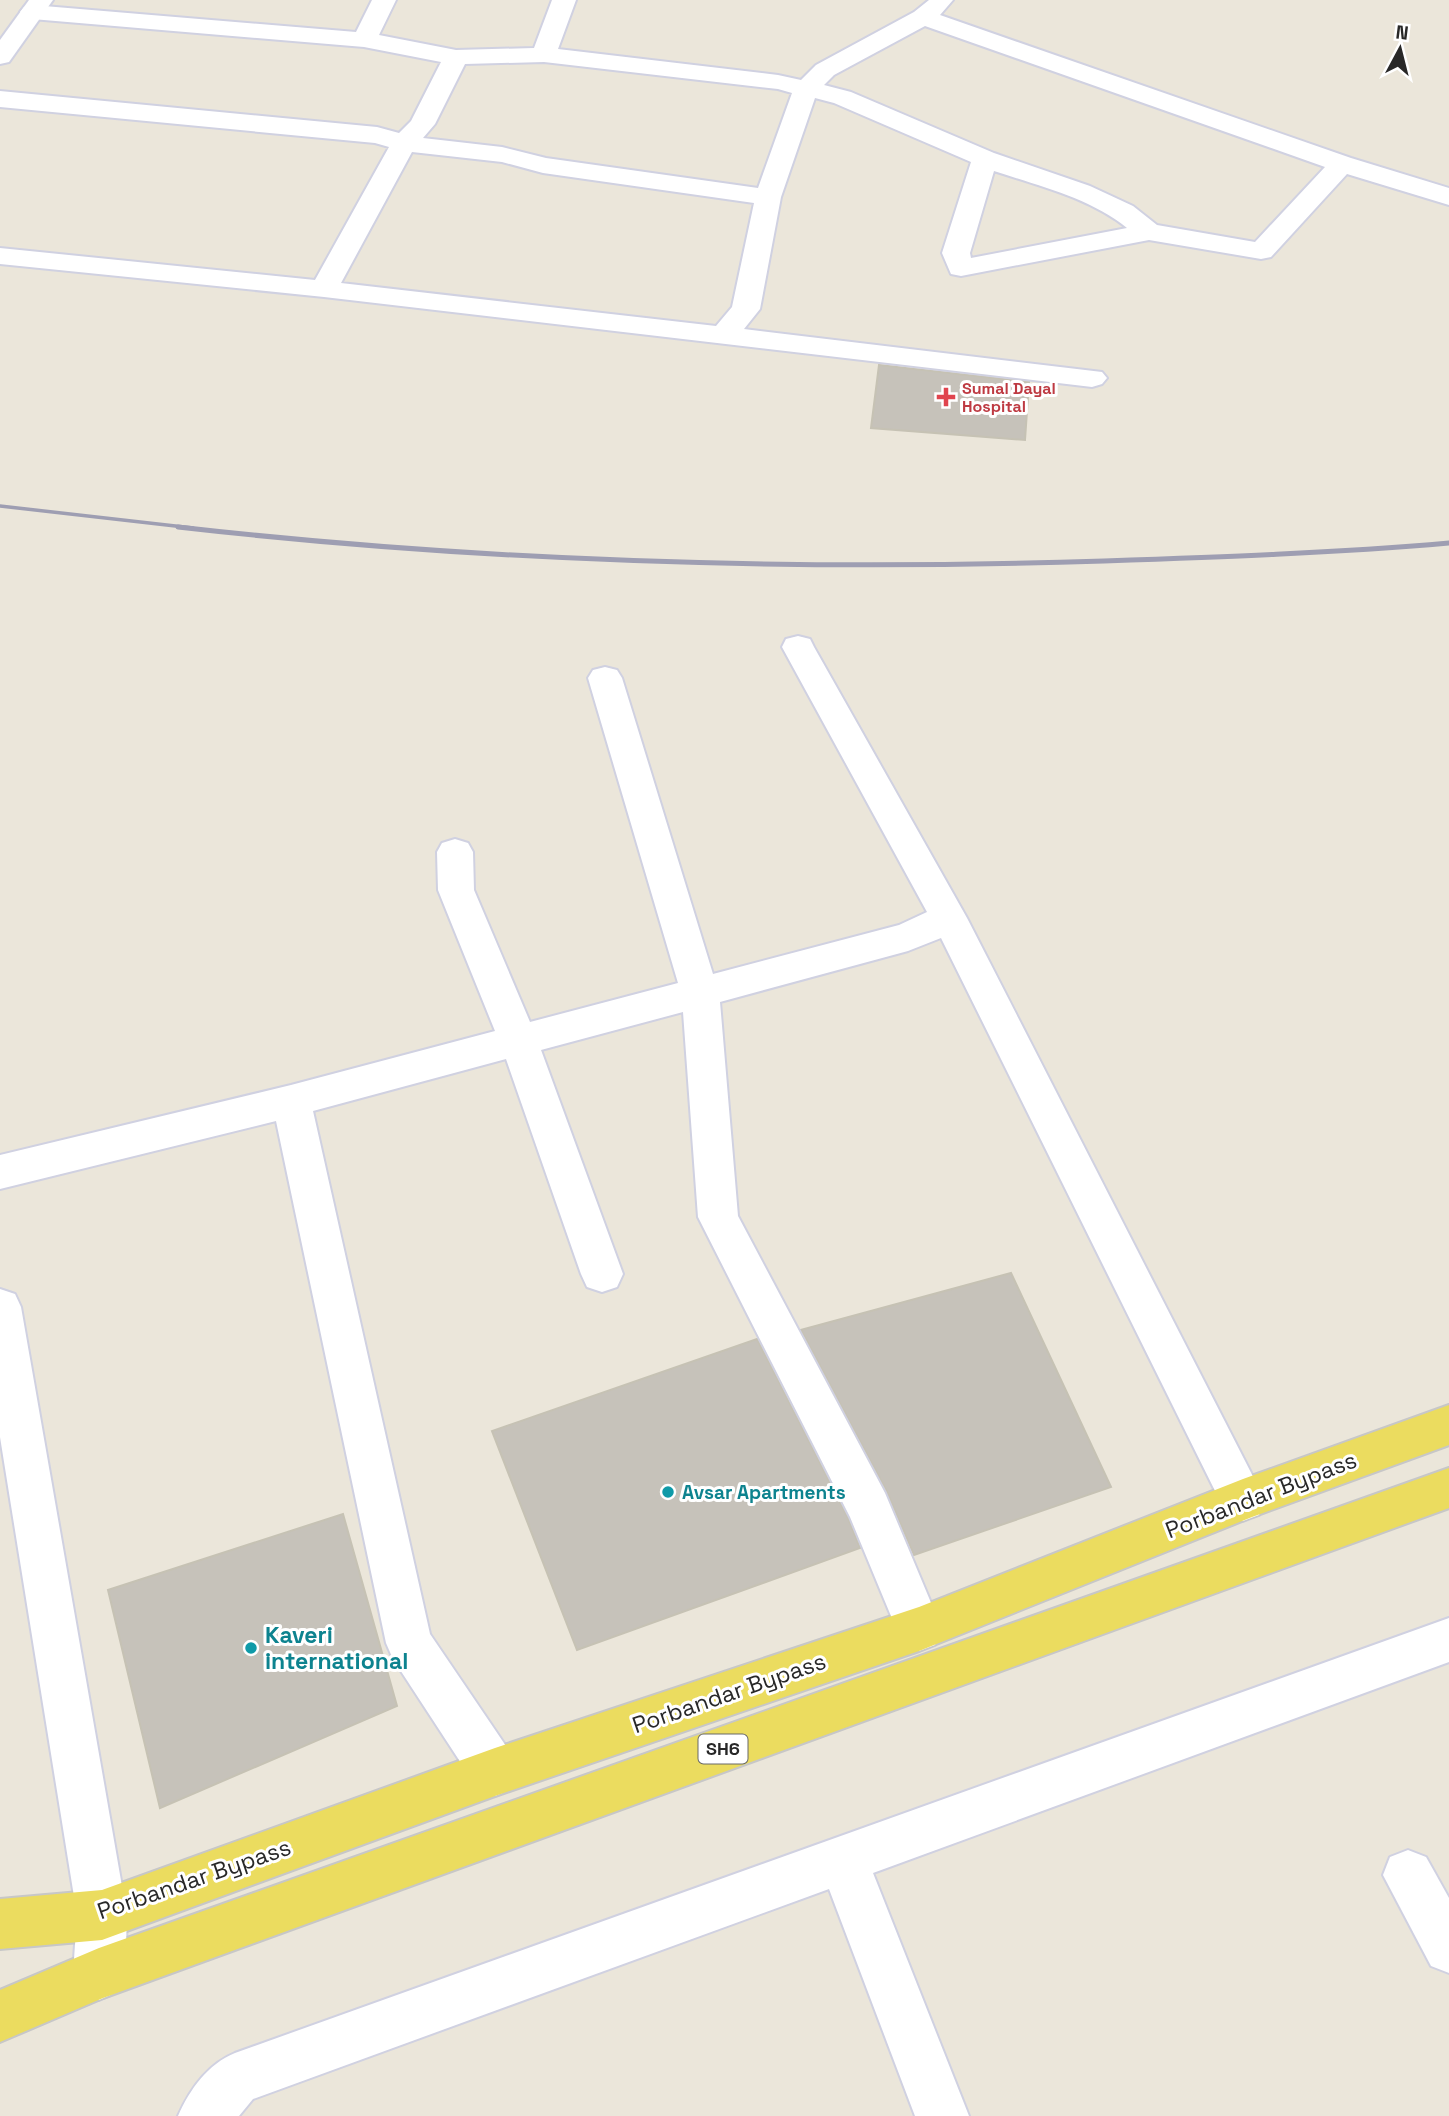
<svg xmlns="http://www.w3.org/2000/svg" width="1449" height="2116" viewBox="0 0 1449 2116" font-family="'Space Grotesk',sans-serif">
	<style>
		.building { fill: #c6c2ba; stroke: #c6c2b4; stroke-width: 2 }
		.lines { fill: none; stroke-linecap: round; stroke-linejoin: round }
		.minor-casing { stroke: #d0d1e1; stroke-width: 4 }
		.tertiary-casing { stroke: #d0d1e1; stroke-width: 4 }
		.primary-casing { stroke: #c7c7c7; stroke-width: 4 }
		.minor { fill: #fff; fill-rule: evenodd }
		.tertiary { fill: #fff; fill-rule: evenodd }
		.primary { fill: #ebdc5f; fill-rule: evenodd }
		.rail-far1 { stroke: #9e9eb2; stroke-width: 3.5 }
		.rail { stroke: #9e9eb2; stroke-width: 5 }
		.health-dot { fill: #e0444e; stroke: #fff; stroke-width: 2.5 }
		.culture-dot { fill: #0f9aa8; stroke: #fff; stroke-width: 2.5 }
		.labels { text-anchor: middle; stroke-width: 6; stroke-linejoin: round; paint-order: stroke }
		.far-health-label { font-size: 16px; font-weight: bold; fill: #be3a42; stroke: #fff; text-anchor: start }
		.shield { fill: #fff; stroke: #686868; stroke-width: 2 }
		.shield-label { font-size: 18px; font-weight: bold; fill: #282828 }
		.culture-label { font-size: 19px; font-weight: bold; fill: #0d838f; stroke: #fff; text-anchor: start }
		.near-street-label { font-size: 23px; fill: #282828; stroke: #fff }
		.near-culture-label { font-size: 23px; font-weight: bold; fill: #0d838f; stroke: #fff; text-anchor: start }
	</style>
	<rect width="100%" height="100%" fill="#ebe6da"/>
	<g class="building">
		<path d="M879 365 1029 382 1025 440 871 428Z"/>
		<path d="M1011 1273 1111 1487 914 1555 887 1492 801 1330Z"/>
		<path d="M757 1339 848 1518 860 1548 577 1650 492 1431Z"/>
		<path d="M343 1514 397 1706 160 1808 108 1590Z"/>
	</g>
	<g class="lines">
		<g class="minor-casing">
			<g id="minor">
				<path d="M372 0H396L379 35 456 50 534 48 552 0H576L558 49 778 75 801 80 816 65 914 12 929 0H953L940 15 1351 158 1449 188V205L1347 174 1271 257 1261 259 1149 240 961 276 951 274 942 253 971 162 834 103 815 98 781 197 760 309 744 329 1102 372 1107 378 1102 384 1092 387 324 297 0 264V248L315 280 389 147 375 143 0 107V91L377 127 399 133 411 121 441 62 364 47 32 19 24 17 20 12 24 7 32 5 356 32ZM925 26 1325 167 1255 242 1157 225 1133 206 1090 186 994 153 851 92 824 85 834 75ZM544 62 778 89 792 93 758 188 546 158 502 147 423 138 435 124 465 64ZM412 152 502 162 543 173 754 203 732 307 716 326 341 283ZM994 171C1039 186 1090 198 1127 228L971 258 970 253Z"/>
				<path d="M798 636 810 639 814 647 967 918 1265 1500 1259 1515 1243 1521 1227 1515 941 938 908 951 720 1002 738 1216 885 1493 942 1629 935 1645 919 1651 903 1645 850 1517 698 1217 683 1012 541 1050 623 1274 617 1287 602 1292 587 1287 581 1274 506 1059 313 1111 430 1634 512 1755 519 1772 512 1789 495 1796 478 1789 393 1659 386 1643 276 1121 0 1189V1155L291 1085 495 1031 438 890 437 852 442 843 455 839 468 843 473 852 474 890 530 1022 678 983 588 678 593 670 605 667 617 670 622 678 713 974 899 925 927 912 782 647 786 639Z"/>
				<path d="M1449 1618V1662L873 1873 969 2116H915L829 1889 253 2099 239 2116H178C190 2089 208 2064 235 2053Z"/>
				<path d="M1408 1850 1426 1857 1449 1898V1973L1431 1966 1383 1875 1390 1857Z"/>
			</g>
		</g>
		<g class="tertiary-casing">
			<g id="tertiary">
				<path d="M29 0H53L9 62 0 64V40Z"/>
				<path d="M0 1289 15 1294 21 1307 127 1915 125 1974 117 1992 99 2000 81 1992 73 1974 77 1915 0 1437Z"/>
			</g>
		</g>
		<g class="primary-casing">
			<g id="primary">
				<path d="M1449 1405V1445L1252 1517 919 1651 495 1796 102 1940 0 1949V1899L102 1890 495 1748 919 1607 1243 1479Z"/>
				<path d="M1449 1468V1508L103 1998 0 2042V1990L99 1948Z"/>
			</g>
		</g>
		<use href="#minor" class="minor"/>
		<use href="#tertiary" class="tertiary"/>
		<use href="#primary" class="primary"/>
		<path class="rail-far1" d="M0 506 193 528"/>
		<path class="rail" d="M178 527C485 562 795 571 1104 561 1219 557 1334 553 1449 543"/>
	</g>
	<path class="health-dot" d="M942.5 386.5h7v7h7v7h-7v7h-7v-7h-7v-7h7z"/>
	<g class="culture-dot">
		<circle cx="668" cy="1492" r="7"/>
		<circle cx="251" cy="1648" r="7"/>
	</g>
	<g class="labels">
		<g class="far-health-label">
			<text x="962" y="394">Sumal Dayal<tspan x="962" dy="18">Hospital</tspan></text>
		</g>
		<rect class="shield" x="698.5" y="1734.5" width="49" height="29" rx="5"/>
		<g class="shield-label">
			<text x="723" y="1755">SH6</text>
		</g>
		<g class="culture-label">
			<text x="682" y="1499">Avsar Apartments</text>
		</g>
		<g class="near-street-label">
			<text transform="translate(1261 1495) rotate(-21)" y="8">Porbandar Bypass</text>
			<text transform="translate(729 1693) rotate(-19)" y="8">Porbandar Bypass</text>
			<text transform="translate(194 1879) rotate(-19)" y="8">Porbandar Bypass</text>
		</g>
		<g class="near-culture-label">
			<text x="265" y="1643">Kaveri<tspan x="265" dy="26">international</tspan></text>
		</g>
	</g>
	<g transform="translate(1400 49) rotate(7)" stroke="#ffffff" stroke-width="5" paint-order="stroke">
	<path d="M0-5L12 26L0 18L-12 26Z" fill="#282828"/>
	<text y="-10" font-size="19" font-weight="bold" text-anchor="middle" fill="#282828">N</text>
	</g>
</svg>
